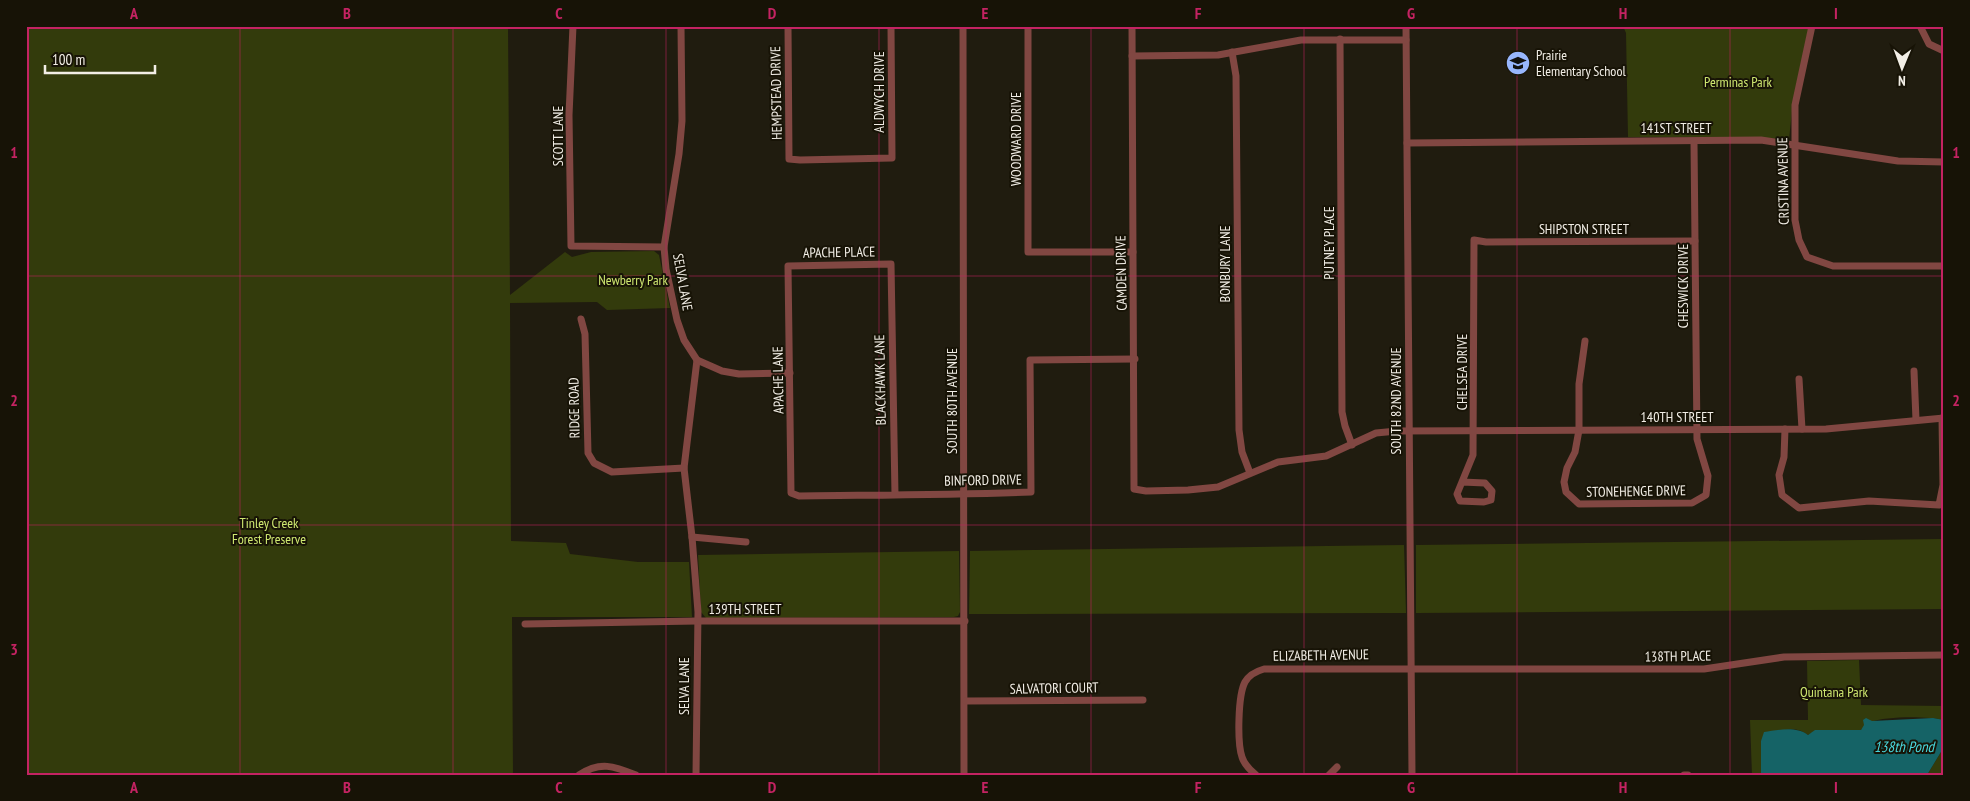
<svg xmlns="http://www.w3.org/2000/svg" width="1970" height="801" viewBox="0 0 1970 801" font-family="'PT Sans Narrow',sans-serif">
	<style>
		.green { fill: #333b0c }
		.water { fill: #156366 }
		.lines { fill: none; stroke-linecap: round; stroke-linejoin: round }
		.minor { stroke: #814742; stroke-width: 7 }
		.grid { fill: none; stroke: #c42362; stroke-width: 1; stroke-opacity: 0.55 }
		.labels { text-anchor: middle; stroke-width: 4; stroke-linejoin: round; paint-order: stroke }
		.poi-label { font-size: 14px; fill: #f2eee6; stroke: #171306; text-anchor: start }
		.park-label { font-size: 14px; fill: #d0e971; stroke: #171306 }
		.street-label { font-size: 14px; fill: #f2eee6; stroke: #171306 }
		.water-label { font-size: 15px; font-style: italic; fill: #49d7dd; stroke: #171306 }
		.neatline { fill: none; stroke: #c42362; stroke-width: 2 }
		.grid-label { font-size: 16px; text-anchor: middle; font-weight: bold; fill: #c42362 }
	</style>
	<rect width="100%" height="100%" fill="#201c0f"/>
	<g class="green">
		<path d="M26 26H508L510 295 565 252 572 257 591 252 654 251 659 255 670 308 607 310 597 302 510 303 511 541 566 543 570 554 638 562H689L692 617H512L513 775H26Z"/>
		<path d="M1623 26H1809L1793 101 1789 140 1753 137H1628L1626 33Z"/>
		<path d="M1944 539V609L1416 613V545Z"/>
		<path d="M1404 545 1406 613 969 614 970 551Z"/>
		<path d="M959 551 960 612 958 616 954 617 706 618 701 612 698 555Z"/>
		<path d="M1859 660 1861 705 1944 706V720C1927 716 1886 716 1870 722 1866 724 1864 728 1861 730 1849 735 1825 724 1808 735 1793 723 1774 732 1761 741V775H1752L1750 720H1808L1807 661Z"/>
		<path d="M1944 747V775H1927Z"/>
	</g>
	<path class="water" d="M1866 718 1872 721 1933 718 1944 720V747L1927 775H1761V741L1764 732C1777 730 1797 726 1808 735L1815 730H1861L1864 725 1863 720Z"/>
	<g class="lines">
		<g class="minor">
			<path d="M573 26 569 115 571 246 664 247"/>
			<path d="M681 26 682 121 679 154 664 247 666 269 677 320 684 340 697 360 684 468 692 537 698 612 696 775"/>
			<path d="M788 26 789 159 800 160 892 158 891 26"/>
			<path d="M963 26 964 775"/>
			<path d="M1028 26V252H1133"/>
			<path d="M1132 26 1134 489 1146 491 1188 490 1218 487 1278 462 1326 456 1376 433 1397 431 1826 429 1944 418"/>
			<path d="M1406 26 1412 775"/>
			<path d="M1812 26 1795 105V220L1799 240 1807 257 1833 266H1944"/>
			<path d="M1920 26 1929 44 1944 51"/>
			<path d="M1340 39 1342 412 1345 426 1352 445"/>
			<path d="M1232 52 1236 76 1239 430 1242 452 1250 473"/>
			<path d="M1132 56 1218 55 1301 40H1406"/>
			<path d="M1407 143 1761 140 1898 161 1944 162"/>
			<path d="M581 319 585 334 588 453 594 463 612 472 684 468"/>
			<path d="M1585 341 1579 384V430L1575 452 1567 468 1564 482 1566 492 1579 504 1692 503 1706 495 1708 476 1697 439 1694 142"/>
			<path d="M697 360 722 371 739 374 790 373"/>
			<path d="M1914 371 1916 420"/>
			<path d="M1799 379 1802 429"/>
			<path d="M1785 429 1784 457 1779 475 1782 495 1799 508 1869 501 1939 505 1943 485 1942 418"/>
			<path d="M1462 482 1485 483 1492 491 1491 500 1484 502 1460 501 1457 494 1473 455 1474 240 1486 242 1695 241"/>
			<path d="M895 495 891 264 788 266 791 493 799 496C876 495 954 495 1031 492L1030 360 1135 359"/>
			<path d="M692 537 746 542"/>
			<path d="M525 624 697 621H965"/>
			<path d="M966 701 1143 700"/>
			<path d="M579 775C600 761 614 766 636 775"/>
			<path d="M1256 775C1250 770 1244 764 1242 757 1237 742 1238 695 1245 682 1249 675 1257 671 1264 669H1704L1784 657 1944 655"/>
			<path d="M1329 775 1337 767"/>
			<path d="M1684 775H1688"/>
		</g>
	</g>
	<path class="grid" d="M240 26V775M453 26V775M666 26V775M879 26V775M1091 26V775M1304 26V775M1517 26V775M1730 26V775M26 276H1944M26 525H1944"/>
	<defs>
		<g id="school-disc" transform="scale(1.25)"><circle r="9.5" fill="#97b6fd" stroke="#171306"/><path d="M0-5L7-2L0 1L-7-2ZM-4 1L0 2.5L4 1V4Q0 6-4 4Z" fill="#111"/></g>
	</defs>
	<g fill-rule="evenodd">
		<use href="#school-disc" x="1518" y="63"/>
	</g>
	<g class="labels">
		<g class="poi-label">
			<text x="1536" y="60">Prairie<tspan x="1536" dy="16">Elementary School</tspan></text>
		</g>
		<g class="park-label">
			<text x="1738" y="87">Perminas Park</text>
			<text x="633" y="285">Newberry Park</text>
			<text x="269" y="528">Tinley Creek<tspan x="269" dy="16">Forest Preserve</tspan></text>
			<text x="1834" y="697">Quintana Park</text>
		</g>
		<g class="street-label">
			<text transform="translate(879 92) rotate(-90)" y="5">ALDWYCH DRIVE</text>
			<text transform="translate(776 93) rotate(-91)" y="5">HEMPSTEAD DRIVE</text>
			<text x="1676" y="133">141ST STREET</text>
			<text transform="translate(558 136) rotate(-90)" y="5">SCOTT LANE</text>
			<text transform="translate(1016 139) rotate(-90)" y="5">WOODWARD DRIVE</text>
			<text transform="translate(1783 181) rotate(-91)" y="5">CRISTINA AVENUE</text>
			<text x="1584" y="234">SHIPSTON STREET</text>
			<text transform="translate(1329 243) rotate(-90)" y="5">PUTNEY PLACE</text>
			<text transform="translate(839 252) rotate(-1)" y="5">APACHE PLACE</text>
			<text transform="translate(1225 264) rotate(-90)" y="5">BONBURY LANE</text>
			<text transform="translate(1121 273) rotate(-91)" y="5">CAMDEN DRIVE</text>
			<text transform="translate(683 282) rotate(80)" y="5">SELVA LANE</text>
			<text transform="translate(1683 286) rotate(-90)" y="5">CHESWICK DRIVE</text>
			<text transform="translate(1462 372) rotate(-90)" y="5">CHELSEA DRIVE</text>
			<text transform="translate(778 380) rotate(-91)" y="5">APACHE LANE</text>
			<text transform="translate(880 380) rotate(-91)" y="5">BLACKHAWK LANE</text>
			<text transform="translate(952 401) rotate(-90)" y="5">SOUTH 80TH AVENUE</text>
			<text transform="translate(1396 401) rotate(-90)" y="5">SOUTH 82ND AVENUE</text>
			<text transform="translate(574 408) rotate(-91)" y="5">RIDGE ROAD</text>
			<text x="1677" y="422">140TH STREET</text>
			<text transform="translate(983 480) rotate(-1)" y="5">BINFORD DRIVE</text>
			<text transform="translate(1636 491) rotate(-1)" y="5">STONEHENGE DRIVE</text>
			<text x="745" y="614">139TH STREET</text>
			<text transform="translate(1321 655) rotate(-1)" y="5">ELIZABETH AVENUE</text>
			<text transform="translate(1678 656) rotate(-1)" y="5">138TH PLACE</text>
			<text transform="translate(684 686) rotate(-90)" y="5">SELVA LANE</text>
			<text transform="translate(1054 688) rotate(-1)" y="5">SALVATORI COURT</text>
		</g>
		<g class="water-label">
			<text x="1904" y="752">138th Pond</text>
		</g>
	</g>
	<rect width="1970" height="801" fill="none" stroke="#171306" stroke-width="55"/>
	<g transform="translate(1902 68) rotate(181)" stroke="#171306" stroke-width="4" paint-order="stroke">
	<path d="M0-4L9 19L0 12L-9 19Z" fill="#f2eee6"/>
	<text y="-8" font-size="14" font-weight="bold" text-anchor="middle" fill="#f2eee6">N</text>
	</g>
	<path d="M45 65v8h110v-8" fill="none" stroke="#f2eee6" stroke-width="2.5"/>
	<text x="52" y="65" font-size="15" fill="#f2eee6" stroke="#171306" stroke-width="4" paint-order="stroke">100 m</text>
	<rect x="28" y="28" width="1914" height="746" class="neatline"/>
	<g class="grid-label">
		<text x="134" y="19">A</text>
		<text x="347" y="19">B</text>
		<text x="559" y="19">C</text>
		<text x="772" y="19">D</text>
		<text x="985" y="19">E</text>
		<text x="1198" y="19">F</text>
		<text x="1411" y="19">G</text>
		<text x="1623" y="19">H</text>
		<text x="1836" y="19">I</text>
		<text x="14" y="158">1</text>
		<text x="1956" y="158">1</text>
		<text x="14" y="406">2</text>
		<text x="1956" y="406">2</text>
		<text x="14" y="655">3</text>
		<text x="1956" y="655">3</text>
		<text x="134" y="793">A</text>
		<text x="347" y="793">B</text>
		<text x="559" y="793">C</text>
		<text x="772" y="793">D</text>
		<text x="985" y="793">E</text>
		<text x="1198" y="793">F</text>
		<text x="1411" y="793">G</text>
		<text x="1623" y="793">H</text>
		<text x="1836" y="793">I</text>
	</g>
</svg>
